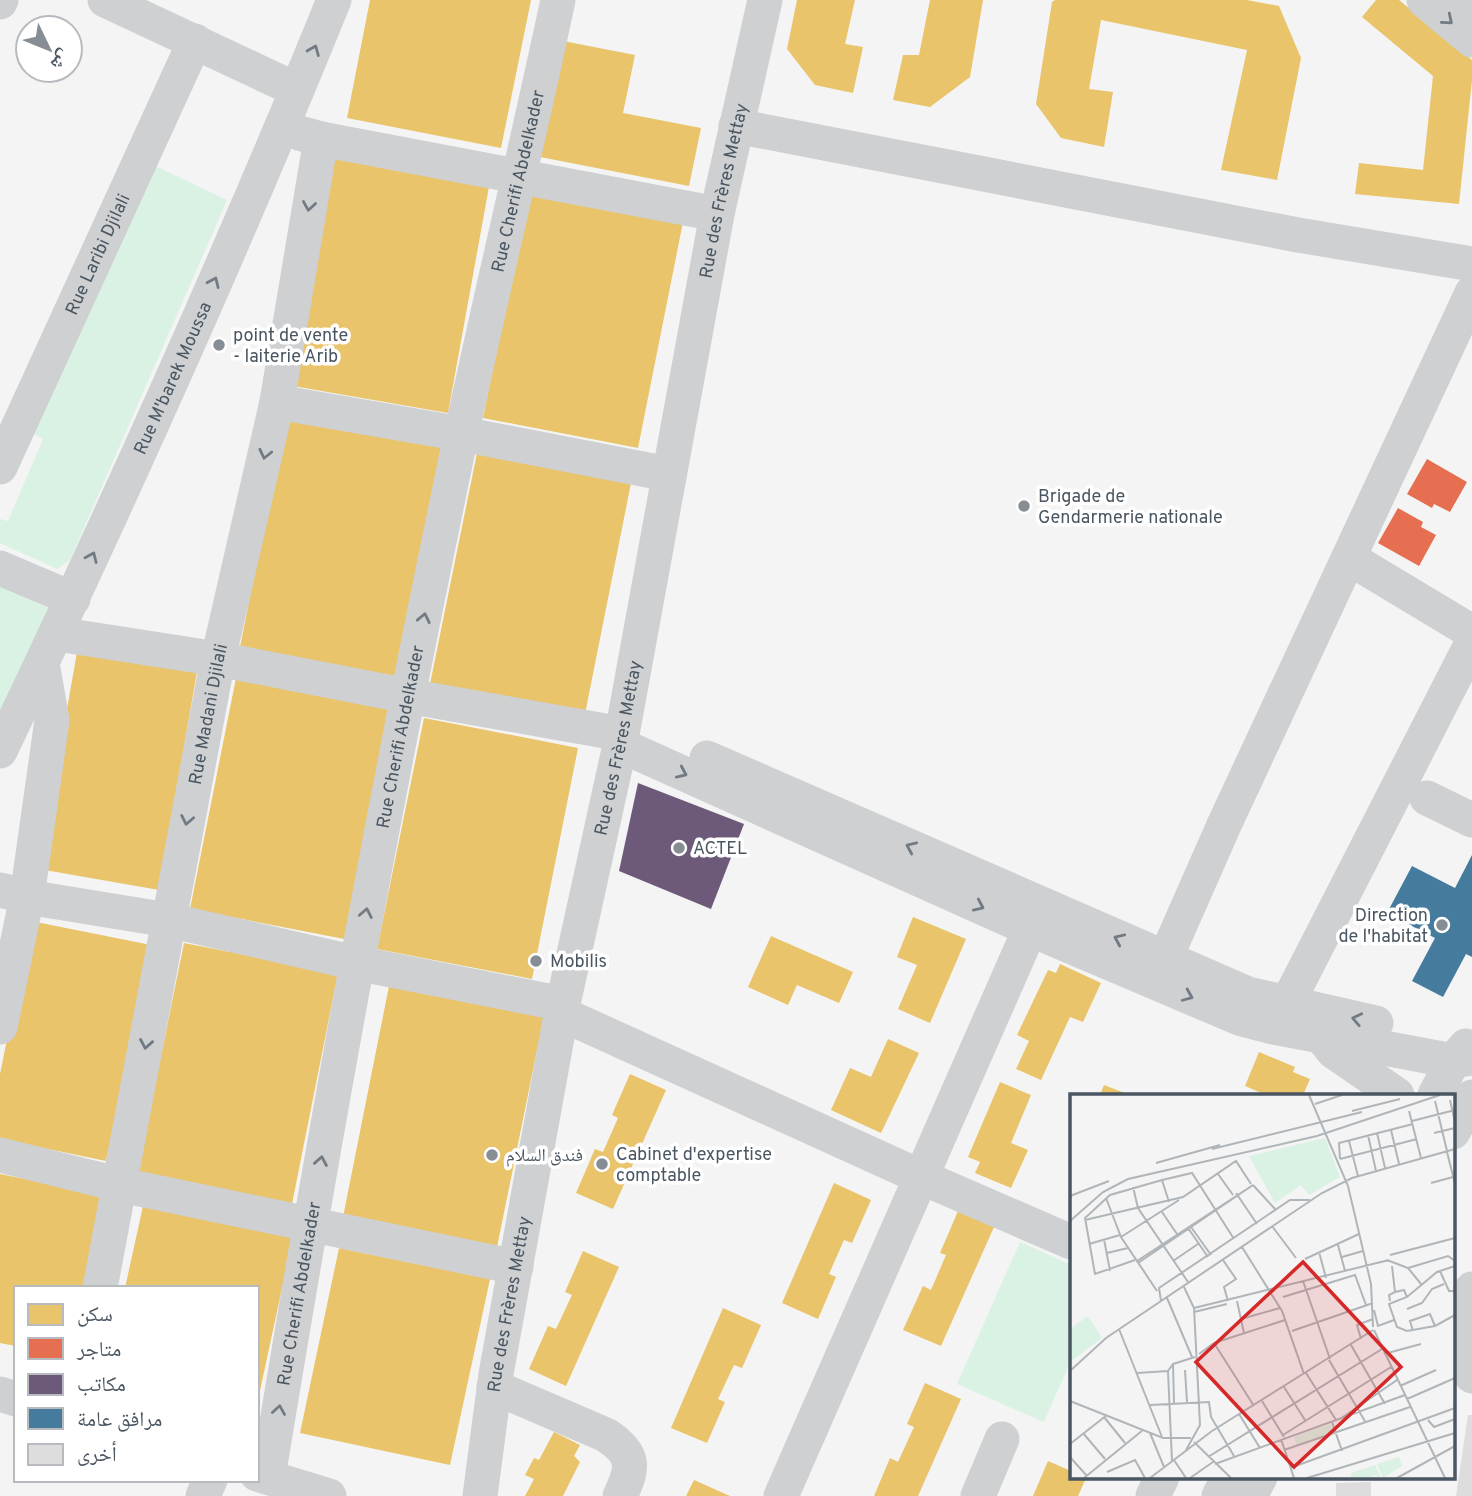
<svg xmlns="http://www.w3.org/2000/svg" width="1472" height="1496" viewBox="0 0 1472 1496" font-family="Overpass,'Noto Naskh Arabic',sans-serif">
	<style>
		.green { fill: #d9f2e3 }
		.homes { fill: #e9c46a }
		.shops { fill: #e76f51 }
		.offices { fill: #6d597a }
		.public { fill: #457b9d }
		.building { fill: #ddddde }
		.lines { fill: none; stroke-linecap: round; stroke-linejoin: round }
		.minor { stroke: #ced0d2; stroke-width: 35 }
		.oneway { stroke: #727b83 }
		.poi-dot { fill: #868d94; stroke: #fff; stroke-width: 2.5 }
		.labels { text-anchor: middle; stroke-width: 7; stroke-linejoin: round; paint-order: stroke }
		.street-label { font-size: 18px; fill: #4a5661; stroke: #fff }
		.poi-label { font-size: 18px; fill: #4a5661; stroke: #fff; text-anchor: start }
		.inset-road { fill: none; stroke: #b0b5b9; stroke-width: 2 }
		.view { fill: #d62828; fill-opacity: 0.15; stroke: #d62828; stroke-width: 3.5 }
		.inset-edge { fill: none; stroke: #4a5661; stroke-width: 3.5 }
	</style>
	<rect width="100%" height="100%" fill="#f4f4f4"/>
	<g class="green">
		<path d="M149 163 227 200 70 560 57 569 0 543V519L8 521 43 439 32 433Z"/>
		<path d="M0 586 50 609 0 718Z"/>
		<path d="M1020 1242 1071 1265V1360L1044 1422 957 1384Z"/>
	</g>
	<g class="homes">
		<path d="M370 0H531L501 148 347 118Z"/>
		<path d="M797 0H855L845 44 863 47 853 93 815 85 787 49Z"/>
		<path d="M930 0H983L970 77 930 107 893 100 903 55H919Z"/>
		<path d="M1055 0H1247L1279 6 1301 58 1277 180 1221 170 1247 50 1101 20 1089 89 1113 92 1104 147 1061 138 1036 104 1052 2Z"/>
		<path d="M1376 0H1399L1472 60V80L1459 204 1355 194 1359 163 1423 170 1433 76 1362 17Z"/>
		<path d="M558 40 635 55 623 113 701 128 689 186 535 156Z"/>
		<path d="M334 154 490 181 448 413 293 386Z"/>
		<path d="M529 187 684 217 638 448 483 418Z"/>
		<path d="M286 416 441 447 394 678 240 647Z"/>
		<path d="M477 453 631 483 585 714 430 684Z"/>
		<path d="M77 652 197 672 159 890 39 869Z"/>
		<path d="M236 678 390 708 344 939 190 909Z"/>
		<path d="M424 718 578 748 532 979 377 949Z"/>
		<path d="M913 917 966 939 930 1023 898 1009 917 965 897 957Z"/>
		<path d="M31 921 151 945 106 1161 0 1139V1074Z"/>
		<path d="M771 936 853 972 839 1003 797 985 788 1005 748 987Z"/>
		<path d="M184 943 338 973 292 1204 137 1174Z"/>
		<path d="M1060 964 1101 983 1083 1022 1070 1017 1041 1080 1016 1069 1029 1041 1017 1035 1048 970 1056 973Z"/>
		<path d="M389 986 544 1016 497 1247 343 1217Z"/>
		<path d="M888 1039 919 1053 881 1133 831 1110 850 1068 871 1077Z"/>
		<path d="M1259 1052 1295 1067 1293 1072 1310 1079 1303 1095H1266L1245 1086Z"/>
		<path d="M630 1074 666 1090 613 1209 576 1193 595 1149 603 1152 618 1118 612 1115Z"/>
		<path d="M1000 1082 1031 1095 1011 1143 1028 1150 1011 1188 975 1173 980 1162 968 1157Z"/>
		<path d="M1104 1085 1130 1095H1100Z"/>
		<path d="M0 1174 104 1195 85 1288H16V1346L0 1343Z"/>
		<path d="M834 1183 871 1200 852 1243 844 1240 829 1274 836 1277 818 1319 782 1303Z"/>
		<path d="M143 1206 293 1237 258 1400 257 1288H125Z"/>
		<path d="M958 1211 994 1227 941 1346 903 1330 923 1286 931 1290 946 1255 940 1253Z"/>
		<path d="M339 1248 490 1279 450 1465 300 1433Z"/>
		<path d="M583 1251 619 1267 566 1386 529 1369 548 1326 556 1329 572 1295 565 1292Z"/>
		<path d="M723 1308 761 1325 742 1368 734 1365 718 1399 725 1402 707 1443 671 1428Z"/>
		<path d="M925 1383 961 1399 918 1496H874L890 1458 898 1462 914 1427 907 1424Z"/>
		<path d="M554 1432 580 1445 574 1456 580 1462 563 1496H525L534 1479 525 1475 534 1458 539 1460Z"/>
		<path d="M1048 1461 1071 1471V1477L1086 1478 1078 1496H1033Z"/>
		<path d="M694 1480 730 1496H686Z"/>
	</g>
	<g class="shops">
		<path d="M1427 459 1467 482 1450 512 1434 504 1432 508 1407 494Z"/>
		<path d="M1398 508 1423 522 1421 527 1436 535 1419 566 1378 543Z"/>
	</g>
	<path class="offices" d="M638 783 744 824 711 909 619 871Z"/>
	<path class="public" d="M1472 855V957L1466 954 1443 997 1412 981 1435 938 1387 913 1412 866 1455 888Z"/>
	<g class="building">
		<path d="M1468 1415H1472V1496H1456Z"/>
		<path d="M1371 1482V1496H1336V1483Z"/>
	</g>
	<g class="lines">
		<g class="minor">
			<path d="M105 0 297 90"/>
			<path d="M1424 0 1472 40"/>
			<path d="M1468 0 1472 3"/>
			<path d="M0 2 1 0"/>
			<path d="M736 126 1298 235 1472 264"/>
			<path d="M299 133 321 139 717 214"/>
			<path d="M277 402 462 434 668 474"/>
			<path id="s1" d="M0 467 195 41"/>
			<path d="M1349 558 1472 632"/>
			<path d="M0 568 73 599"/>
			<path d="M57 634 218 659 408 696 622 734"/>
			<path d="M620 745 1030 929 1239 1018 1273 1027 1453 1061 1472 1058"/>
			<path id="s2" d="M0 751C118 504 231 254 334 0"/>
			<path d="M707 758 1248 994 1376 1023"/>
			<path d="M1427 798 1472 820"/>
			<path d="M0 890 27 897 168 920 356 963 563 1004"/>
			<path d="M1165 959 1224 825 1472 293"/>
			<path d="M1287 1004 1472 643"/>
			<path d="M562 1014 921 1177 1071 1242"/>
			<path d="M0 1027 27 897 52 720 42 663"/>
			<path d="M1322 1037 1333 1051 1397 1095"/>
			<path d="M1435 1095 1453 1061 1466 1046"/>
			<path d="M1453 1132 1472 1097"/>
			<path d="M0 1155 121 1185 516 1267"/>
			<path id="s3" d="M100 1288 218 659 277 402 321 139"/>
			<path d="M1472 1289 1463 1298 1460 1361 1472 1376"/>
			<path d="M494 1387 606 1435C635 1454 634 1467 620 1496"/>
			<path d="M0 1394 16 1399"/>
			<path d="M257 1474 329 1496"/>
			<path id="s4" d="M268 1477C325 1129 388 781 461 436 492 290 527 146 558 0"/>
			<path d="M203 1496 210 1480"/>
			<path id="s5" d="M480 1496 496 1374 563 1004 620 745 717 214 765 0"/>
			<path d="M781 1496 1030 929"/>
			<path d="M978 1496 1002 1439"/>
			<path d="M1153 1496 1162 1477"/>
			<path d="M1219 1496 1229 1477"/>
			<path d="M1250 1496 1260 1477"/>
		</g>
	</g>
	<defs><path id="oneway-chevron" d="M-2-3.5L2.5 0L-2 3.5" fill="none" stroke-width="1.6" stroke-linecap="round" stroke-linejoin="round" transform="scale(1.75)"/></defs>
	<g class="oneway">
		<use href="#oneway-chevron" transform="translate(1448 20) rotate(40)"/>
		<use href="#oneway-chevron" transform="translate(314 50) rotate(-68)"/>
		<use href="#oneway-chevron" transform="translate(309 206) rotate(99)"/>
		<use href="#oneway-chevron" transform="translate(214 282) rotate(-66)"/>
		<use href="#oneway-chevron" transform="translate(265 454) rotate(103)"/>
		<use href="#oneway-chevron" transform="translate(92 557) rotate(-66)"/>
		<use href="#oneway-chevron" transform="translate(424 618) rotate(-78)"/>
		<use href="#oneway-chevron" transform="translate(682 773) rotate(24)"/>
		<use href="#oneway-chevron" transform="translate(187 820) rotate(101)"/>
		<use href="#oneway-chevron" transform="translate(911 847) rotate(-156)"/>
		<use href="#oneway-chevron" transform="translate(979 906) rotate(24)"/>
		<use href="#oneway-chevron" transform="translate(366 913) rotate(-79)"/>
		<use href="#oneway-chevron" transform="translate(1119 939) rotate(-156)"/>
		<use href="#oneway-chevron" transform="translate(1188 996) rotate(23)"/>
		<use href="#oneway-chevron" transform="translate(1357 1019) rotate(-168)"/>
		<use href="#oneway-chevron" transform="translate(146 1044) rotate(100)"/>
		<use href="#oneway-chevron" transform="translate(321 1161) rotate(-80)"/>
		<use href="#oneway-chevron" transform="translate(279 1410) rotate(-81)"/>
	</g>
	<g class="poi-dot">
		<circle cx="219" cy="345" r="7"/>
		<circle cx="1024" cy="506" r="7"/>
		<circle cx="679" cy="848" r="7"/>
		<circle cx="1442" cy="925" r="7"/>
		<circle cx="536" cy="961" r="7"/>
		<circle cx="492" cy="1155" r="7"/>
		<circle cx="602" cy="1164" r="7"/>
	</g>
	<g class="labels">
		<g class="street-label">
			<text dy="6" stroke="none"><textPath href="#s4" startOffset="1320">Rue Cherifi Abdelkader</textPath></text>
			<text dy="6" stroke="none"><textPath href="#s5" startOffset="1328">Rue des Frères Mettay</textPath></text>
			<text dy="6" stroke="none"><textPath href="#s1" startOffset="234">Rue Laribi Djilali</textPath></text>
			<text dy="6" stroke="none"><textPath href="#s2" startOffset="411">Rue M'barek Moussa</textPath></text>
			<text dy="6" stroke="none"><textPath href="#s3" startOffset="584">Rue Madani Djilali</textPath></text>
			<text dy="6" stroke="none"><textPath href="#s4" startOffset="752">Rue Cherifi Abdelkader</textPath></text>
			<text dy="6" stroke="none"><textPath href="#s5" startOffset="761">Rue des Frères Mettay</textPath></text>
			<text dy="6" stroke="none"><textPath href="#s4" startOffset="186">Rue Cherifi Abdelkader</textPath></text>
			<text dy="6" stroke="none"><textPath href="#s5" startOffset="194">Rue des Frères Mettay</textPath></text>
		</g>
		<g class="poi-label">
			<text x="233" y="341">point de vente<tspan x="233" dy="21">- laiterie Arib</tspan></text>
			<text x="1038" y="502">Brigade de<tspan x="1038" dy="21">Gendarmerie nationale</tspan></text>
			<text x="693" y="854">ACTEL</text>
			<text x="1428" y="921" text-anchor="end">Direction<tspan x="1428" dy="21">de l'habitat</tspan></text>
			<text x="550" y="967">Mobilis</text>
			<text x="616" y="1160">Cabinet d'expertise<tspan x="616" dy="21">comptable</tspan></text>
			<text x="506" y="1161">فندق السلام</text>
		</g>
	</g>
	<g transform="translate(1070 1094)">
		<rect width="385" height="385" fill="#f4f4f4"/>
		<path d="M255 44 270 83 239 101 231 91 205 109 179 62ZM18 222 32 244 0 268V235ZM260 330 264 338 226 351 224 343ZM329 363 332 372 313 384 307 370ZM305 371 311 384 302 380 303 384H281V379Z" fill="#d9f2e3"/>
		<path class="inset-road" d="M239 1 278 92 301 190 303 233M380 6 385 28M365 7 377 57M245 10 272 1M282 17 330 5M339 17 351 64M342 27 385 16M321 36 329 70M307 39 315 74M364 39 385 34M298 41 306 77M279 47 288 82M142 55 292 18M377 58 385 90M270 65 269 49 343 30M270 65 347 45M86 69 150 51M148 80 163 101M92 86 99 108M361 89 383 83M183 91 206 116M63 93 68 114 118 188M166 99 187 130M0 102 39 87M36 104 51 143 87 197M92 118 107 140M15 126 113 103 166 67 181 90M0 127 33 98 58 85 247 42 370 1M202 132 226 164M121 133 141 161M118 134 138 163M51 143 109 106M34 145 40 177M19 150 50 141M268 151 275 177M172 153 212 217 234 280M249 158 256 184M37 159 58 154M320 161 385 144M272 163 293 157M235 165 289 140M65 166 25 180 15 124 40 101 92 86 122 79 164 145M153 166 166 185 154 193 158 207M317 166 338 174 351 190M67 167 183 91 68 169M103 167 128 150M322 172 325 198M385 172 367 178 337 203 319 210 327 233 337 237 365 232 385 221M338 174 378 162 385 167M370 177 379 197H385M233 187 260 265M114 193 124 214 130 331 116 356M213 203 285 181 296 211M97 204 122 263M91 207 89 194 220 106H240M167 207 174 239M320 207 319 201 325 198 334 196 337 203M124 214 319 166M337 215 352 209 362 195 374 190M304 216 308 232 324 226M124 218 157 210M171 225 210 214M49 235 92 343M304 236 375 384M222 237 303 209M343 237 340 227 360 220 365 232M291 245 287 231 303 225M144 249 184 312M281 251 315 310M129 260 144 249 215 226M314 260 351 250M259 266 296 329M115 276 117 308M0 277 36 244 252 99 282 84 385 55M67 279 98 277M236 279 266 326M330 292 366 276M214 293 235 326M337 305 385 284M0 307 93 344H121M192 307 214 343M104 309 103 270 125 263M80 311 139 308 141 323 164 362M169 320 190 354M34 323 55 349M270 325 327 286M358 326 364 333 385 325M262 328 272 357M13 339 35 365M80 339 94 373M213 341 321 273M211 345 224 384M124 348 161 384M0 350 37 321M214 356 340 313M0 363 17 382M138 363 312 255M104 366 116 384M102 367 98 277 103 270M145 370 335 301M220 374 385 314M37 378 65 366 75 384M14 384 73 336M80 384 142 337 303 236M120 384 143 368M237 384 385 339M327 384 385 352"/>
		<path class="view" d="M233 168 331 273 224 373 126 268Z"/>
		<rect width="385" height="385" class="inset-edge"/>
	</g>
	<rect x="14" y="1286" width="245" height="196" fill="#ffffff" stroke="#b7bbc0" stroke-width="2"/>
	<rect x="28" y="1304" width="35" height="21" fill="#e9c46a" stroke="#b7bbc0" stroke-width="2"/>
	<text x="77" y="1321" font-size="21" fill="#4a5661">سكن</text>
	<rect x="28" y="1338" width="35" height="21" fill="#e76f51" stroke="#b7bbc0" stroke-width="2"/>
	<text x="77" y="1356" font-size="21" fill="#4a5661">متاجر</text>
	<rect x="28" y="1374" width="35" height="21" fill="#6d597a" stroke="#b7bbc0" stroke-width="2"/>
	<text x="77" y="1391" font-size="21" fill="#4a5661">مكاتب</text>
	<rect x="28" y="1408" width="35" height="21" fill="#457b9d" stroke="#b7bbc0" stroke-width="2"/>
	<text x="77" y="1426" font-size="21" fill="#4a5661">مرافق عامة</text>
	<rect x="28" y="1444" width="35" height="21" fill="#ddddde" stroke="#b7bbc0" stroke-width="2"/>
	<text x="77" y="1461" font-size="21" fill="#4a5661">أخرى</text>
	<g transform="translate(49 49) rotate(133)"><circle r="33" fill="#ffffff" stroke="#b7bbc0" stroke-width="2"/>
	<path d="M0-5L12 26L0 18L-12 26Z" fill="#868d94"/>
	<text y="-10" font-size="19" font-weight="bold" text-anchor="middle" fill="#4a5661">ش</text>
	</g>
</svg>
